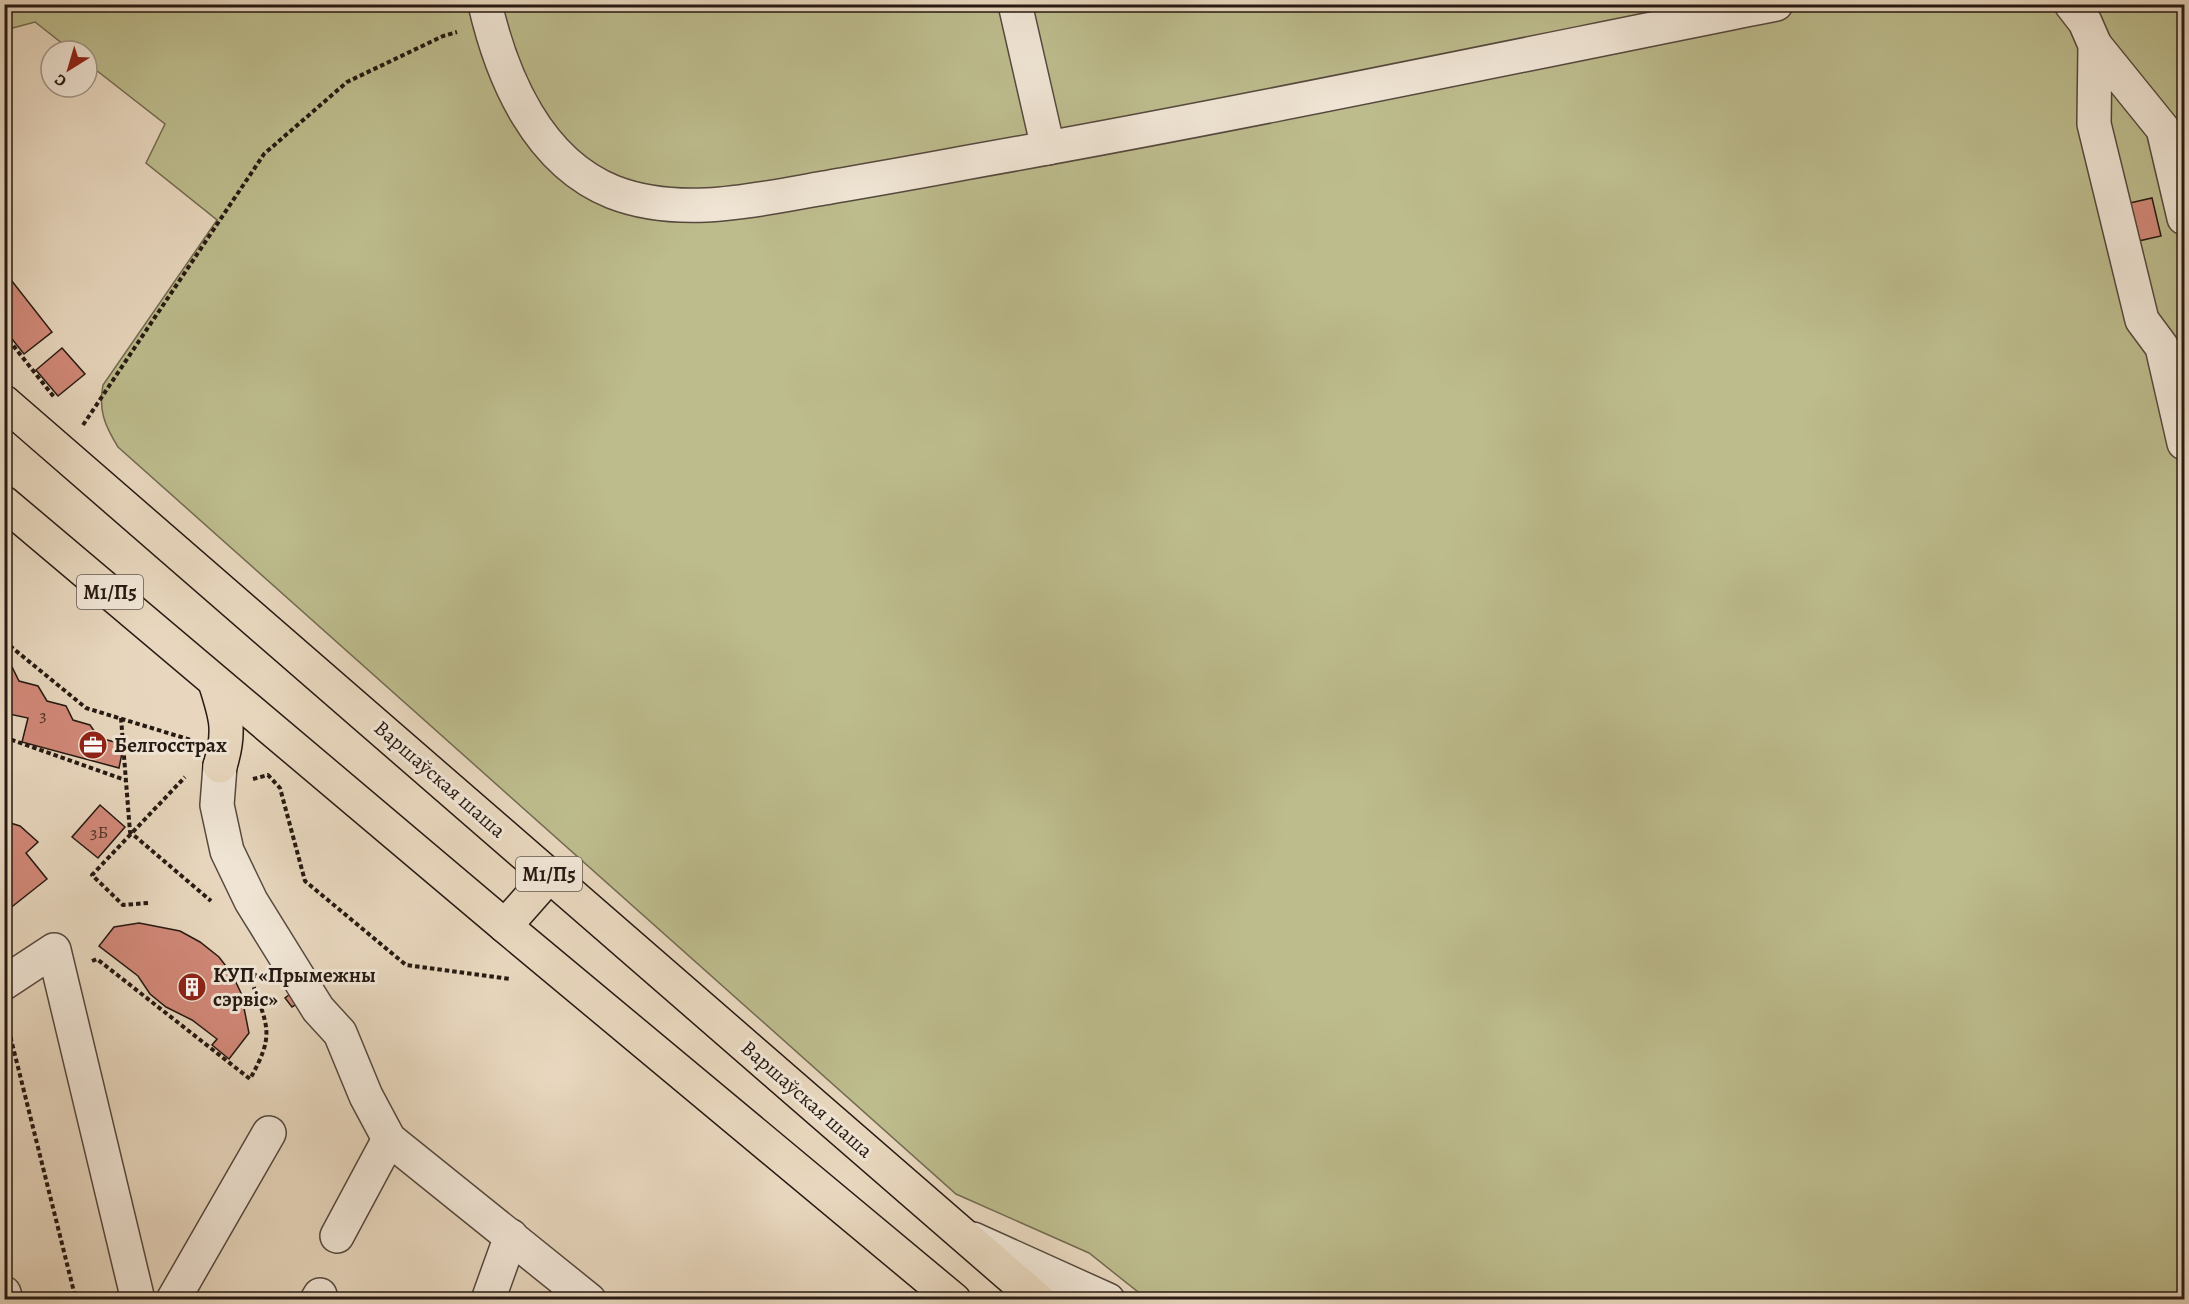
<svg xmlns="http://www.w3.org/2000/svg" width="2189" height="1304" viewBox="0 0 2189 1304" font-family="Alegreya,serif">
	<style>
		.green { fill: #bdbc8d; stroke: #726b50; stroke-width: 1.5 }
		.building { fill: #d28979; stroke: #261a13; stroke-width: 1.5 }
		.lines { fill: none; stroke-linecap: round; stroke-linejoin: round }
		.minor-casing { stroke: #56493e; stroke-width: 36 }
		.highway-casing { stroke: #261a13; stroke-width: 36 }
		.path { stroke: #261a13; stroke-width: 4; stroke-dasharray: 4.5 3; stroke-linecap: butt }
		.minor { stroke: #f0e5d5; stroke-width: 33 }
		.highway { stroke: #e8d7be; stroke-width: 33 }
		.labels { text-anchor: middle; stroke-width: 6; stroke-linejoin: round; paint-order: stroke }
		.number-label { font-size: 18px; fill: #51362c }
		.shield { fill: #f0e5d5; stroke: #63574d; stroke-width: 1.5 }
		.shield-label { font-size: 20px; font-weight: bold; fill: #261a13 }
		.poi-label { font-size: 21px; font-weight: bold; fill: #261a13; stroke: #f0e5d5; text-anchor: start }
		.street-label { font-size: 21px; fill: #261a13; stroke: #f0e5d5 }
	</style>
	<rect width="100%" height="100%" fill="#e8d7be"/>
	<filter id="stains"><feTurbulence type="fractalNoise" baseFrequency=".00333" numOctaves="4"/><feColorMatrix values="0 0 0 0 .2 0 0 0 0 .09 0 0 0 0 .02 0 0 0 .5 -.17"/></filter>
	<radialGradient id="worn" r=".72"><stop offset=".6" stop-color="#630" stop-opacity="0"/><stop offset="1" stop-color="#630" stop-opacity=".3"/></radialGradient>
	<path class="green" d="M4 5H2184V1299H1147L1089 1253 956 1194 118 447C105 426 98 410 103 385L217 220 146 163 165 124 87 63V51H72L35 22 5 30Z"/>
	<g class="building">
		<path d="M2152 198 2161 236 2134 242 2121 205Z"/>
		<path d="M4 271 52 332 24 354 4 329Z"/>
		<path d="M62 348 85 374 58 396 36 370Z"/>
		<path d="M4 665 12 667 19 681 38 686 47 701 66 706 73 720 90 725 99 738 115 742 122 753 119 768 22 742 28 718 4 713Z"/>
		<path d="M100 805 125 827 98 858 72 837Z"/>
		<path d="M4 821 20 826 38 842 26 853 47 879 4 913Z"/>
		<path d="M139 923 180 931 200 942 219 957 232 974 241 993 249 1033 229 1059 212 1045 217 1039 192 1020 166 1007 150 994 138 976 99 946 114 927Z"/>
		<path d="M293 992 300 1002 292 1007 285 998Z"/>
	</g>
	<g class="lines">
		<g class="minor-casing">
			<g id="minor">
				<path d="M485 4C502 78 538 162 613 192 680 218 755 200 824 188 870 180 917 172 964 163 1236 115 1506 58 1776 4"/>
				<path d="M1015 4 1048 148"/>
				<path d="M2071 4 2085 22 2095 45 2094 124 2142 320 2162 347 2184 443"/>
				<path d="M2095 45 2163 129 2184 218"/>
				<path d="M220 766 217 805 227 851 251 901 318 1009 340 1033 366 1096 389 1139 589 1300"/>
				<path d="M4 983 54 950 138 1300"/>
				<path d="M337 1236 389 1139"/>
				<path d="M973 1239 1108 1300"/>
				<path d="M4 1293 6 1300"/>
				<path d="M173 1300 269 1133"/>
				<path d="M317 1300 320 1295"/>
				<path d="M488 1300 511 1236"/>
			</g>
		</g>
		<g class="highway-casing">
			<g id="highway">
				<path d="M4 402 1038 1300"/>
				<path d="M4 503 505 926 954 1300"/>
				<path d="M215 682C226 716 231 731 220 766"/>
				<path d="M505 926 550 875"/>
			</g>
		</g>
		<g class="path">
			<path d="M4 334 54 397"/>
			<path d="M83 425 264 154 347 82 443 36 457 32"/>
			<path d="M4 641 86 708 191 740"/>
			<path d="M121 718 130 832 211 901"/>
			<path d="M4 737 125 780"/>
			<path d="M253 779 268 775 280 788 305 881 406 965 510 979"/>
			<path d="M148 903 123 905 92 875 185 777"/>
			<path d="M92 961 97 959 250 1079C275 1034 268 1028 252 982L257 973"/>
			<path d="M5 1015 76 1300"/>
		</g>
		<use href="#minor" class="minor"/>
		<use href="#highway" class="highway"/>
	</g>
	<defs>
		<g id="office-disc" transform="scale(1.5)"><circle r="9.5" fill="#8f2418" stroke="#f0e5d5"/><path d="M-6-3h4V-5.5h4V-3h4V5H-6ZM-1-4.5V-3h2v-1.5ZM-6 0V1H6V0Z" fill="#fff"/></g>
		<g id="building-disc" transform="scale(1.5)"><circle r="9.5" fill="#8f2418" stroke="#f0e5d5"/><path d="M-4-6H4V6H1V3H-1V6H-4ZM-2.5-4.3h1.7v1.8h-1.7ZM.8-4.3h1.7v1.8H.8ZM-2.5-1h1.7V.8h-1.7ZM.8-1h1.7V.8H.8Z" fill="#fff"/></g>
	</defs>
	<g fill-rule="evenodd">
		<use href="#office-disc" x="93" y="745"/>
		<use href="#building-disc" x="192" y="987"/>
	</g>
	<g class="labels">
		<g class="number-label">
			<text x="43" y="721">3</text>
			<text x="99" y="838">3Б</text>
		</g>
		<g class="shield">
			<rect x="77" y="575" width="66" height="34" rx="4.5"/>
			<rect x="516" y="857" width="66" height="34" rx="4.5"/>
		</g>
		<g class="shield-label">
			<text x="110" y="599">М1/П5</text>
			<text x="549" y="881">М1/П5</text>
		</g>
		<g class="poi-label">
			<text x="114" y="752">Белгосстрах</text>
			<text x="213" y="982">КУП «Прымежны<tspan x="213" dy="24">сэрвіс»</tspan></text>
		</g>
		<g class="street-label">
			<text transform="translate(440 779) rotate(41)" y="7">Варшаўская шаша</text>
			<text transform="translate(807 1099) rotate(41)" y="7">Варшаўская шаша</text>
		</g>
	</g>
	<rect width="2189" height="1304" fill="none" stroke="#e8d7be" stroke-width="24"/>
	<rect x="6" y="6" width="2177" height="1292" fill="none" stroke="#261a13" stroke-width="3"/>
	<rect x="12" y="12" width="2165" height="1280" fill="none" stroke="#261a13" stroke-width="1.5"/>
	<g transform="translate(69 69) rotate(217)"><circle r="28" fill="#f0e5d5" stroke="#9f9487" stroke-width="1.5"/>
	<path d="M0-4.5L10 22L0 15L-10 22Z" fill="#8f2418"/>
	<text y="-9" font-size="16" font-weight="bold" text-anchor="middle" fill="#261a13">С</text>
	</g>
	<rect width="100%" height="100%" filter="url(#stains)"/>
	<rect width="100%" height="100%" fill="url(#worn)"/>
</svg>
